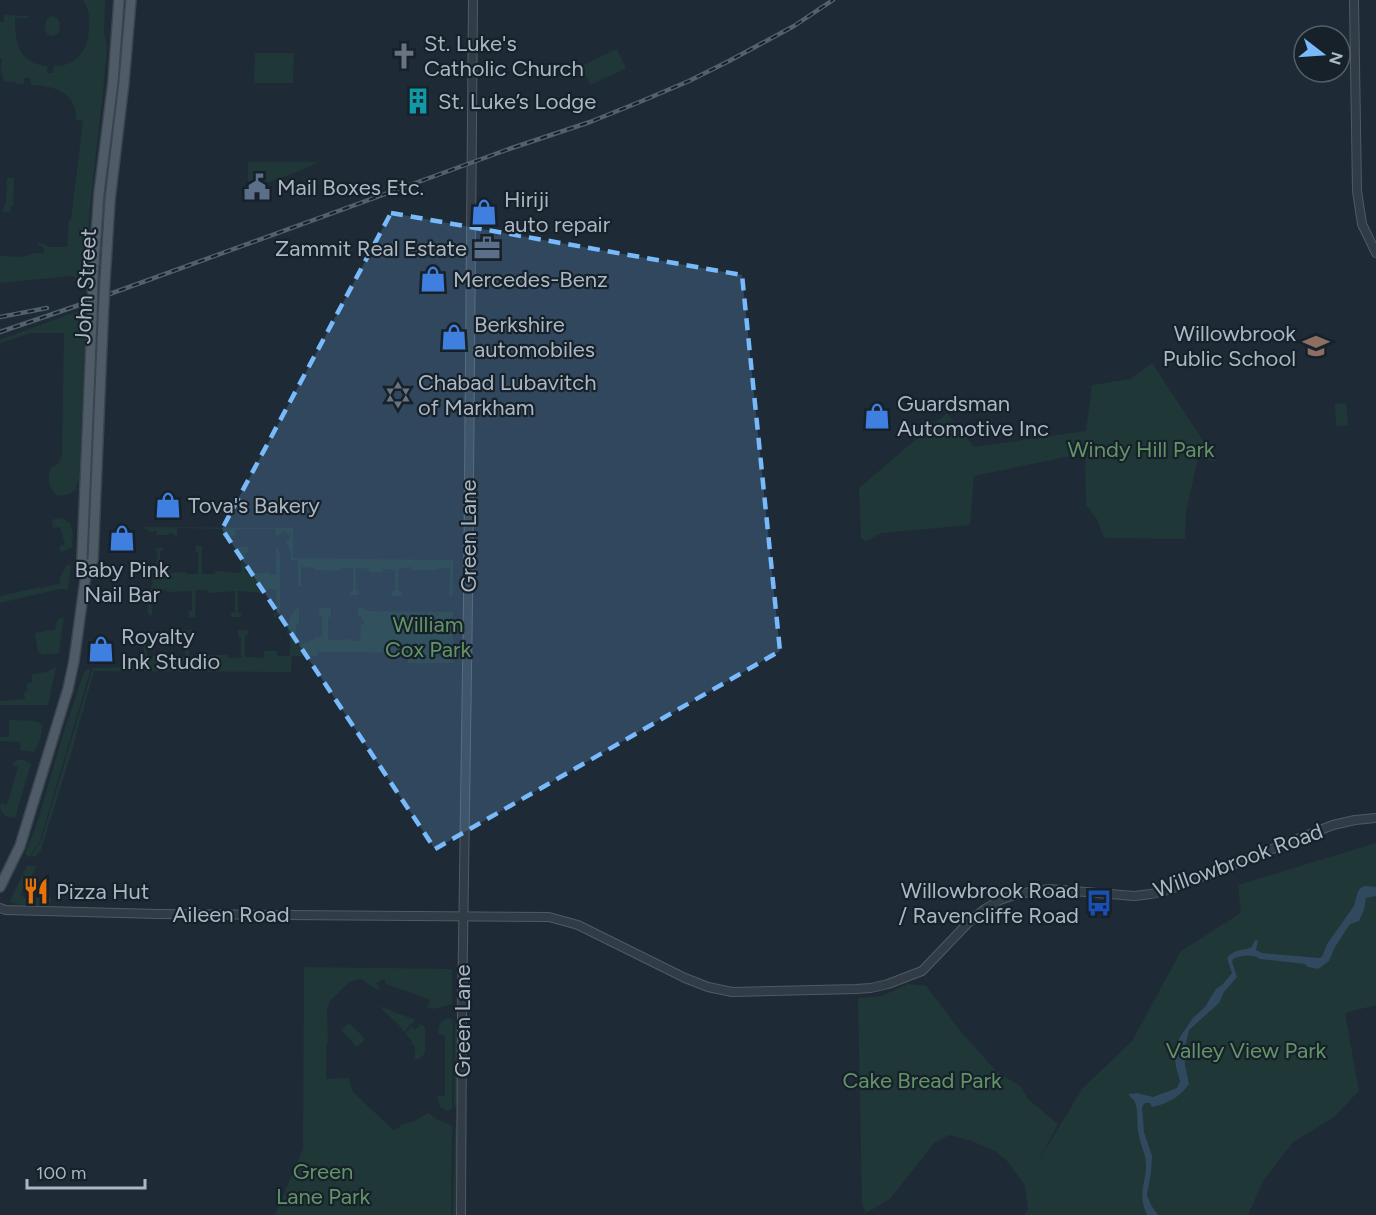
<svg xmlns="http://www.w3.org/2000/svg" width="1376" height="1215" viewBox="0 0 1376 1215" font-family="Figtree,sans-serif">
	<style>
		.green { fill: #203737 }
		.water { fill: #30495e }
		.lines { fill: none; stroke-linecap: round; stroke-linejoin: round }
		.minor-casing { stroke: #4f5a65; stroke-width: 10 }
		.major-casing { stroke: #3b4550; stroke-width: 12 }
		.minor { stroke: #313c46; stroke-width: 8 }
		.major { stroke: #4f5c67; stroke-width: 9 }
		.rail-casing { stroke: #53616e; stroke-width: 4.5 }
		.rail { stroke: #17212a; stroke-width: 2; stroke-dasharray: 7; stroke-linecap: butt }
		.major-bridge-casing { stroke: #3b4550; stroke-width: 12; stroke-linecap: butt }
		.major-bridge { stroke: #4f5c67; stroke-width: 9 }
		.marked { fill: #78bafb; fill-opacity: 0.2; stroke: #78bafb; stroke-width: 4.5; stroke-dasharray: 12 8; stroke-linejoin: round }
		.labels { text-anchor: middle; stroke-width: 4.5; stroke-linejoin: round; paint-order: stroke }
		.poi-label { font-size: 22px; fill: #abb7c4; stroke: #17212a; text-anchor: start }
		.street-label { font-size: 22px; fill: #abb7c4; stroke: #17212a }
		.park-label { font-size: 22px; fill: #629468; stroke: #17212a }
	</style>
	<rect width="100%" height="100%" fill="#1e2b36"/>
	<g class="green">
		<path d="M83 0H105L104 33 107 46C102 125 86 203 87 282L71 276 0 283V256L24 257 34 253H44V247L38 246V243L44 244 48 247H67L69 220H71L83 121 76 120C77 91 53 86 31 85L30 78H24V84H17L16 82 3 81V75L1 72 2 58H0V22H4V15L28 16V18H15C15 41 18 64 47 66V73H53L54 66C78 66 88 50 89 28 90 17 89 9 83 0Z"/>
		<path d="M51 16 57 18C63 26 59 41 47 34L45 29 46 20Z"/>
		<path d="M617 49 626 68 590 85 581 66Z"/>
		<path d="M255 53H294L293 83H254Z"/>
		<path d="M248 162H319L299 171 248 190Z"/>
		<path d="M7 178H14L13 206H10V212H3L4 205H6Z"/>
		<path d="M86 308 79 481 76 487 77 489 69 494 58 496C50 491 46 477 51 469 53 465 57 466 59 462 61 460 61 456 62 453L64 333H30L0 343V340Z"/>
		<path d="M1152 363 1217 462 1198 458 1186 513 1185 539 1104 538 1097 519 1086 505 1085 453 974 476 970 525 882 533 866 541 861 538 859 488 947 413 974 447 1086 431 1092 385 1131 379Z"/>
		<path d="M1346 403 1348 425 1336 426 1335 404Z"/>
		<path d="M58 518 64 519 71 524 70 525 73 532 72 548 61 552 59 547 65 544 60 527 53 528 52 520Z"/>
		<path d="M143 527 293 528V558L453 560V595L449 596 450 567 438 569 437 570H411V567L399 569 398 591 402 592V596H391L392 591H395V570L383 569 382 572H369V569L356 568V590L359 591V595H349L350 592 353 591V568H340V571L314 570V568L301 567V586H298V560H291L290 549 286 542 291 536 283 531 278 537 276 536 275 529H236L235 536H223V529L177 528V535H173V533H169V535H156L157 532 154 531 153 533 143 528Z"/>
		<path d="M163 546V551H160V575H166V573L186 572V574H198V552H195L196 546H202V574H215V571L241 573V553L238 552V547H248V552L245 554V573H270L271 575H276V548L279 550 280 556V610L278 615 274 618V613H277L276 589 264 590V593L238 591V613H241V617H231V613L235 612V591L209 593 208 590H196L195 617H189V611H192V591L167 592 166 590 153 588 152 616 148 614 147 610 158 554 155 550 157 548 159 549Z"/>
		<path d="M71 564 68 589H59L0 603V596L40 587V588L60 584V578L66 566Z"/>
		<path d="M297 608H299V624L296 625V645H302V643H309V640H315V637H322V615H319V608H331V617H328V640L354 639V641H360L361 624H364V620L362 619 361 616H358V608H363L368 611 453 612V663H408L407 653 318 652 317 656H292L291 672 94 671 70 757 41 850 35 856 30 857 41 841 93 668 124 667 125 669 128 667V665L136 669 144 657 143 633 145 631 150 630 149 635H147V659H152L153 656H159V654H172L173 657H185V635H182V630H192L193 636 189 637V657H201L202 655H228V658H241V638L240 637H238V630H248V635H245V657L264 658V651H277V656H290V634H287C287 625 290 613 297 608Z"/>
		<path d="M60 618H64L59 653 43 655 38 652 35 633 56 629 55 624Z"/>
		<path d="M56 667 48 705H0V701L25 699 24 692 27 691V683L32 682V674L46 672Z"/>
		<path d="M91 668 40 841 29 857 27 856 25 854 37 823 65 728 83 675 86 670Z"/>
		<path d="M9 720 34 721 43 724 40 740 34 752 20 750 21 742 0 741V737H9Z"/>
		<path d="M17 760H24L31 764 15 818 8 817 4 815 0 808 1 803 7 805 18 767 12 765 14 762Z"/>
		<path d="M1376 843V1005L1345 1013 1359 1091 1334 1117 1293 1142 1263 1181 1248 1215H1025L1028 1209 1025 1185 1007 1161 995 1151 972 1141 949 1135 934 1143 890 1199 866 1213 862 1204 858 998 882 996 908 984 926 986 961 1032 996 1071 1020 1086 1029 1100 1058 1124 1038 1162 1082 1089 1132 1041 1181 951 1241 913 1238 885Z"/>
		<path d="M27 866H37L21 893 24 898H51L50 906 17 904 10 901Z"/>
		<path d="M304 967 452 969V1004L433 1009 427 1007 430 1000 386 984 384 979 376 983 380 988 379 990 371 986 362 979 349 982 330 1001 327 1009 328 1044H326V1079L349 1078 352 1091 394 1131 403 1124 412 1122 429 1113C436 1121 444 1121 452 1126L451 1215H275L303 1149Z"/>
		<path d="M379 1006 415 1020 404 1032 401 1029 402 1028Z"/>
		<path d="M448 1018 453 1020 452 1109 447 1111 440 1107 437 1096H445V1035L438 1034C438 1025 439 1022 448 1018Z"/>
		<path d="M455 1022 458 1025 457 1104 454 1108Z"/>
		<path d="M349 1023 365 1039 357 1047 341 1030Z"/>
		<path d="M421 1024 424 1026 425 1030V1053L419 1059H413L415 1057V1047L411 1043 412 1041 405 1033 412 1026 415 1030Z"/>
		<path d="M455 1127 457 1130 456 1215H453Z"/>
	</g>
	<path class="water" d="M1366 886 1376 887V896L1366 898 1364 910 1359 921 1350 924 1335 947 1329 961 1318 969 1308 967 1305 964 1260 959C1251 954 1242 955 1233 959L1232 962 1237 977 1224 992 1219 1003 1189 1030 1184 1052 1185 1065 1189 1084C1180 1097 1167 1104 1152 1107L1150 1103H1145L1142 1107 1144 1132 1152 1156 1151 1173 1147 1195 1151 1205 1158 1215H1147C1138 1194 1144 1189 1146 1168 1147 1156 1141 1147 1139 1136 1136 1125 1139 1113 1135 1102 1133 1099 1131 1098 1129 1095V1094L1137 1093 1153 1097 1177 1088 1180 1081 1176 1067 1175 1059 1177 1046 1180 1037 1193 1018 1205 1007 1216 989 1222 985 1232 973 1227 958C1238 947 1241 952 1252 947L1255 940 1258 941 1256 950 1262 953 1319 958 1322 957 1327 944 1354 906 1358 891 1362 887Z"/>
	<g class="lines">
		<g class="minor-casing">
			<g id="minor">
				<path d="M1354 0 1357 191 1362 224 1376 253"/>
				<path d="M0 908 6 910 158 914 549 917 578 925 685 978 708 987 732 992 856 989 871 988 888 984 922 971 969 922 985 909 1000 900 1018 894 1049 889 1134 896 1151 894 1168 890 1333 825 1355 820 1376 818"/>
				<path d="M461 1215 462 1013 468 602 473 0"/>
			</g>
		</g>
		<g class="major-casing">
			<g id="major">
				<path d="M93 277 99 193 113 82 119 0"/>
				<path d="M105 280 110 200 124 82 131 0"/>
				<path d="M86 573 82 558 92 318"/>
				<path d="M0 887 20 846 68 689 74 661 86 573 93 560 103 321"/>
			</g>
		</g>
		<use href="#minor" class="minor"/>
		<use href="#major" class="major"/>
		<g class="rail-casing">
			<g id="rail">
				<path d="M0 317 47 308"/>
				<path d="M0 332 85 303 509 149 590 122 642 101 689 81 729 61 794 26 833 0"/>
			</g>
		</g>
		<use href="#rail" class="rail"/>
		<g class="major-bridge-casing">
			<g id="major-bridge">
				<path d="M92 318 93 277"/>
				<path d="M103 321 105 280"/>
			</g>
		</g>
		<use href="#major-bridge" class="major-bridge"/>
	</g>
	<path class="marked" d="M391 213 742 275 780 651 435 849 222 529Z"/>
	<defs>
		<g id="church-bare" transform="scale(2.07)"><path d="M-1.2-6h2.4v3.5h3.3v2.4h-3.3V6h-2.4V-.1h-3.3v-2.4h3.3Z" fill="#6b7280" stroke="#17212a" stroke-width="2.5" paint-order="stroke"/></g>
		<g id="building-bare" transform="scale(2.07)"><path d="M-4-6H4V6H1V3H-1V6H-4ZM-2.5-4.3h1.7v1.8h-1.7ZM.8-4.3h1.7v1.8H.8ZM-2.5-1h1.7V.8h-1.7ZM.8-1h1.7V.8H.8Z" fill="#0f9aa8" stroke="#17212a" stroke-width="2.5" paint-order="stroke"/></g>
		<g id="civic-bare" transform="scale(2.07)"><path d="M-.6-6.5H3V-4.5H.6V-3L4-1V1h2V6H-6V1h2V-1L-.6-3ZM-1.2 2.5V6h2.4V2.5Z" fill="#5c6f8a" stroke="#17212a" stroke-width="2.5" paint-order="stroke"/></g>
		<g id="shop-bare" transform="scale(2.07)"><path d="M-5-2.5h2.3a2.7 3.5 0 0 1 5.4 0H5L5.5 6h-11ZM-1.5-2.5h3a1.5 2.3 0 0 0-3 0Z" fill="#3f7fe0" stroke="#17212a" stroke-width="2.5" paint-order="stroke"/></g>
		<g id="office-bare" transform="scale(2.07)"><path d="M-6-3h4V-5.5h4V-3h4V5H-6ZM-1-4.5V-3h2v-1.5ZM-6 0V1H6V0Z" fill="#5c6f8a" stroke="#17212a" stroke-width="2.5" paint-order="stroke"/></g>
		<g id="school-bare" transform="scale(2.07)"><path d="M0-5L7-2L0 1L-7-2ZM-4 1L0 2.5L4 1V4Q0 6-4 4Z" fill="#8d6e63" stroke="#17212a" stroke-width="2.5" paint-order="stroke"/></g>
		<g id="synagogue-bare" transform="scale(2.07)"><path d="M0-6.5L5.6 3.2H-5.6ZM0 6.5L5.6-3.2H-5.6Z" fill="#6b7280" stroke="#17212a" stroke-width="2.5" paint-order="stroke"/></g>
		<g id="restaurant-bare" transform="scale(2.07)"><path d="M-5-6h1v4h1v-4h1v4h1v-4h1v5L-1.5 .5V6h-2V.5L-5-1ZM5-6V6H3V1.5H1.5Q1.5-4 5-6Z" fill="#e8710a" stroke="#17212a" stroke-width="2.5" paint-order="stroke"/></g>
		<g id="bus-bare" transform="scale(2.07)"><path d="M-5-6H5V4H4V6H2V4H-2V6H-4V4H-5ZM-3.5-4V0h7V-4ZM-3.5 1.2v1.5H-2V1.2ZM2 1.2v1.5H3.5V1.2Z" fill="#1a4fb4" stroke="#17212a" stroke-width="2.5" paint-order="stroke"/></g>
	</defs>
	<g fill-rule="evenodd">
		<use href="#church-bare" x="404" y="56"/>
		<use href="#building-bare" x="418" y="101"/>
		<use href="#civic-bare" x="257" y="187"/>
		<use href="#shop-bare" x="484" y="212"/>
		<use href="#office-bare" x="487" y="248"/>
		<use href="#shop-bare" x="433" y="279"/>
		<use href="#shop-bare" x="454" y="337"/>
		<use href="#school-bare" x="1316" y="346"/>
		<use href="#synagogue-bare" x="398" y="395"/>
		<use href="#shop-bare" x="877" y="416"/>
		<use href="#shop-bare" x="168" y="505"/>
		<use href="#shop-bare" x="122" y="538"/>
		<use href="#shop-bare" x="101" y="649"/>
		<use href="#restaurant-bare" x="36" y="891"/>
		<use href="#bus-bare" x="1099" y="903"/>
	</g>
	<g class="labels">
		<g class="poi-label">
			<text x="424" y="51">St. Luke's<tspan x="424" dy="25">Catholic Church</tspan></text>
			<text x="438" y="109">St. Luke’s Lodge</text>
			<text x="277" y="195">Mail Boxes Etc.</text>
			<text x="504" y="207">Hiriji<tspan x="504" dy="25">auto repair</tspan></text>
			<text x="467" y="256" text-anchor="end">Zammit Real Estate</text>
			<text x="453" y="287">Mercedes-Benz</text>
			<text x="474" y="332">Berkshire<tspan x="474" dy="25">automobiles</tspan></text>
			<text x="1296" y="341" text-anchor="end">Willowbrook<tspan x="1296" dy="25">Public School</tspan></text>
			<text x="418" y="390">Chabad Lubavitch<tspan x="418" dy="25">of Markham</tspan></text>
			<text x="897" y="411">Guardsman<tspan x="897" dy="25">Automotive Inc</tspan></text>
			<text x="188" y="513">Tova's Bakery</text>
			<text x="122" y="577" text-anchor="middle">Baby Pink<tspan x="122" dy="25">Nail Bar</tspan></text>
			<text x="121" y="644">Royalty<tspan x="121" dy="25">Ink Studio</tspan></text>
			<text x="1079" y="898" text-anchor="end">Willowbrook Road<tspan x="1079" dy="25">/ Ravencliffe Road</tspan></text>
			<text x="56" y="899">Pizza Hut</text>
		</g>
		<g class="street-label">
			<text transform="translate(85 286) rotate(-87)" y="8">John Street</text>
			<text transform="translate(468 536) rotate(-90)" y="8">Green Lane</text>
			<text transform="translate(1238 860) rotate(-20)" y="8">Willowbrook Road</text>
			<text x="231" y="922">Aileen Road</text>
			<text transform="translate(462 1021) rotate(-90)" y="8">Green Lane</text>
		</g>
		<g class="park-label">
			<text x="1141" y="457">Windy Hill Park</text>
			<text x="428" y="632">William<tspan x="428" dy="25">Cox Park</tspan></text>
			<text x="1246" y="1058">Valley View Park</text>
			<text x="922" y="1088">Cake Bread Park</text>
			<text x="323" y="1179">Green<tspan x="323" dy="25">Lane Park</tspan></text>
		</g>
	</g>
	<g transform="translate(1322 54) rotate(107)"><circle r="28" fill="#17212a" stroke="#525d68" stroke-width="1.5"/>
	<path d="M0-4.5L10 22L0 15L-10 22Z" fill="#78bafb"/>
	<text y="-9" font-size="16" font-weight="bold" text-anchor="middle" fill="#abb7c4">N</text>
	</g>
	<path d="M27 1179v9h118v-9" fill="none" stroke="#abb7c4" stroke-width="3"/>
	<text x="36" y="1179" font-size="18" fill="#abb7c4" stroke="#17212a" stroke-width="4.5" paint-order="stroke">100 m</text>
</svg>
